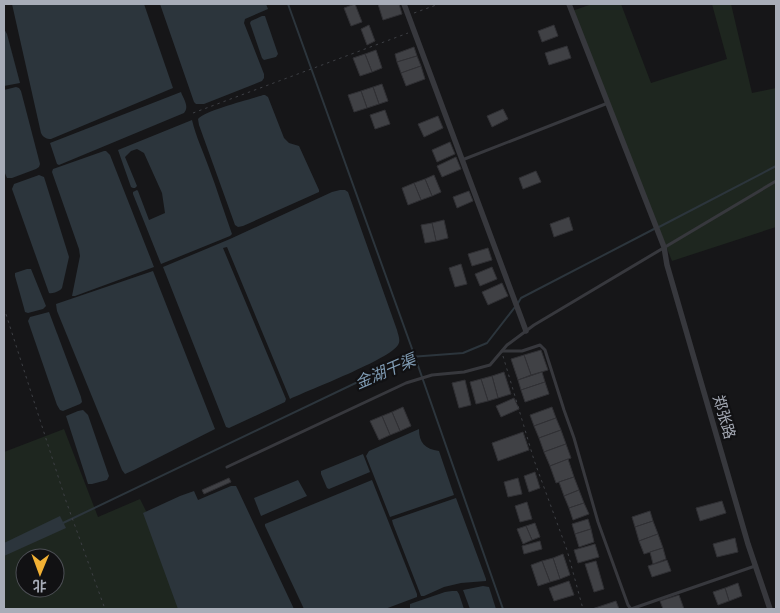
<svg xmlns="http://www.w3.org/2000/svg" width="780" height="613" viewBox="0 0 780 613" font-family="Helvetica,'Noto Sans SC',sans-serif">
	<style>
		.green { fill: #1e261f; fill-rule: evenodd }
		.water { fill: #2c353c }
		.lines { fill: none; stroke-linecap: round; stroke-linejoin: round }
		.stream { stroke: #2c353c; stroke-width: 2 }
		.building { fill: #404145; stroke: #303034 }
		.path { stroke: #3d3f44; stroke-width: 1; stroke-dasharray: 2.5 4; stroke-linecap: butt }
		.service { stroke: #37383d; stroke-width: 3 }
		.minor { stroke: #37383d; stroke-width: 5.5 }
		.labels { text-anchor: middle; stroke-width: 4.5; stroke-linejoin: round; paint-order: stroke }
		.street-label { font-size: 15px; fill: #a8adb8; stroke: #111113 }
		.water-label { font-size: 16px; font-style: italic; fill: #7f9bb3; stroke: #111113 }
	</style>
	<rect width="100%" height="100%" fill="#161618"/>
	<g class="green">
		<path d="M592 4H621L651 83 727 59 712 4H731L752 93 776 88V227L672 261 572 11Z"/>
		<path d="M64 429 98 517 140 499 146 511 180 609H4V452ZM25 558H55V588H25Z"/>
	</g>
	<g class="water">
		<path d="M12 4H144L173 88 51 139C46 139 43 137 41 133Z"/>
		<path d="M160 4H266L268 9 245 19 244 23 264 74V78L262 81 204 104H196L194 102Z"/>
		<path d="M262 16H265L278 54 276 57 264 60 262 58 250 23 251 21Z"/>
		<path d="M4 29 7 34 20 83 4 86Z"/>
		<path d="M16 87 19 88 21 91 40 164 39 167 36 169 12 178H7L4 171V90Z"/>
		<path d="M181 92C183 98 190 107 184 113L59 165 57 164 50 143Z"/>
		<path d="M263 95H265L268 97 284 138 289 143 299 146 319 190V192L243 226 238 227 235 225 199 125 198 119C206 110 249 100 263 95Z"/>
		<path d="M192 120C196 137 203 151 209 168 217 189 224 212 232 234L230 236 161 264 133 194V192L137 190 138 191 149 220 165 213 162 193 144 153 137 149 131 151 125 157 137 186 135 188H133L131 187 118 150Z"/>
		<path d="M104 151H106L110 155 154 267 75 296H72L80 256 79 249 52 172 53 169Z"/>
		<path d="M39 175 44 177 69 257 62 288C60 291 53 294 49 293L12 189 14 184Z"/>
		<path d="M340 190H345L348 192 397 330C398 335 401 340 398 345 390 359 309 390 290 399L227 247 223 248 286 399 285 402 229 428 226 427 163 267 230 239 332 192Z"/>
		<path d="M27 269H31L46 306 43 309 28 313 25 312 24 308 15 276V273Z"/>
		<path d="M153 271 215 429 134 470 125 474 122 470 57 311 56 304Z"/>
		<path d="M49 312 81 397 82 402 80 404 63 411 60 410 57 405 28 321 30 317Z"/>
		<path d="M83 410 88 415 109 476 107 480 92 484H88L66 416 78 411Z"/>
		<path d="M419 429C419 443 425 449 439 451L454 495 390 517 366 456 369 451Z"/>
		<path d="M363 454 370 472 329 489 327 488 321 474V471Z"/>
		<path d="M298 480 307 496 261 516 254 498Z"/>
		<path d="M372 480 417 594V597L385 609H304L265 526V524Z"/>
		<path d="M231 486H236L238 490 294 609H178L143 513 180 496 194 491 198 500Z"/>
		<path d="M456 498 486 579V581L461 583 444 587 424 596H421L393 524 392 520Z"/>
		<path d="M60 516 66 528 4 556V543Z"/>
		<path d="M483 586 489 587 496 609H470L463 590Z"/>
		<path d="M452 591H457L459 594 464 609H410V604L445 592Z"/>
	</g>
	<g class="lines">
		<g class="stream">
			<path d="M288 4 415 357 503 609"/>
			<path d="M659 227 776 166"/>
			<path d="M518 303 521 298 654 229"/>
			<path d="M63 523 410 357 463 353 487 343 515 307"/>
		</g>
	</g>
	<g class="building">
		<path d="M355 4 362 22 351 26 344 8Z"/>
		<path d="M378 4H399L402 14 383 20Z"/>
		<path d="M369 25 375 41 367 45 361 29Z"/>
		<path d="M554 25 558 36 542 42 538 31Z"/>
		<path d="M567 46 571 58 549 65 545 53Z"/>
		<path d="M414 47 417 56 397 62 395 54Z"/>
		<path d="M376 50 382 68 372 72 365 54Z"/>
		<path d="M365 54 372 72 360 76 353 58Z"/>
		<path d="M417 56 421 66 401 73 397 62Z"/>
		<path d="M421 66 425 79 406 86 401 73Z"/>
		<path d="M382 84 388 101 379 104 373 87Z"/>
		<path d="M373 87 379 104 367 108 361 91Z"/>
		<path d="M361 91 367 108 354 112 348 95Z"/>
		<path d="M503 109 508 119 492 127 487 116Z"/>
		<path d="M385 110 390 124 375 129 370 115Z"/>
		<path d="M438 116 443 128 424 137 418 124Z"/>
		<path d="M450 142 455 154 437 162 432 150Z"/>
		<path d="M456 157 461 169 442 177 437 166Z"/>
		<path d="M536 171 541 182 523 189 519 178Z"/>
		<path d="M434 175 441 192 432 196 425 179Z"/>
		<path d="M425 179 432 196 421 200 414 183Z"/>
		<path d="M414 183 421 200 408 205 402 188Z"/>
		<path d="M469 191 473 201 457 208 453 197Z"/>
		<path d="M569 217 573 230 554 237 550 224Z"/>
		<path d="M444 220 448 238 436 241 432 223Z"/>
		<path d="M432 223 436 241 425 243 421 225Z"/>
		<path d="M488 248 492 260 472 266 468 254Z"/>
		<path d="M461 264 467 284 455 287 449 268Z"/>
		<path d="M492 267 497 279 480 286 475 274Z"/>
		<path d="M502 283 508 296 488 305 482 292Z"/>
		<path d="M541 350 548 370 531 375 524 355Z"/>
		<path d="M524 355 531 375 518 380 511 359Z"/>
		<path d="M504 372 511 394 498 398 492 376Z"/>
		<path d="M542 372 545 382 521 390 518 380Z"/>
		<path d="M492 376 498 398 488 401 481 379Z"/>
		<path d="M481 379 488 401 476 404 470 382Z"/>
		<path d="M465 380 471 405 459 408 452 383Z"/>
		<path d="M545 382 549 394 525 402 521 390Z"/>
		<path d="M514 398 519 409 501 417 496 406Z"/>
		<path d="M403 407 411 426 400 431 392 412Z"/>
		<path d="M552 407 556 418 534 426 530 415Z"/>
		<path d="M392 412 400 431 390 435 382 416Z"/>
		<path d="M382 416 390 435 379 440 370 421Z"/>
		<path d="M556 418 561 430 539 438 534 426Z"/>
		<path d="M561 430 566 444 544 452 539 438Z"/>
		<path d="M523 432 529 450 498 461 492 443Z"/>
		<path d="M566 444 571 458 550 466 544 452Z"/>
		<path d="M568 459 574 477 556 483 550 466Z"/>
		<path d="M535 472 540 488 529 492 524 476Z"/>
		<path d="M574 477 579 490 564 496 559 482Z"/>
		<path d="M229 478 231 482 204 494 202 490Z"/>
		<path d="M518 478 522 494 508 497 504 482Z"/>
		<path d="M579 490 584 503 569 508 564 496Z"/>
		<path d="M722 501 726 513 700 521 696 508Z"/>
		<path d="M527 502 532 519 520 522 515 506Z"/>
		<path d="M584 503 589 514 573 520 569 508Z"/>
		<path d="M650 511 653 521 635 527 632 517Z"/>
		<path d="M588 519 591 529 575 534 572 524Z"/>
		<path d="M653 521 658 534 639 541 635 527Z"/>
		<path d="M535 523 540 537 532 540 526 526Z"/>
		<path d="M526 526 532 540 523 544 517 529Z"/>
		<path d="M591 529 594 542 579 547 575 534Z"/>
		<path d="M658 534 663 548 644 554 639 541Z"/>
		<path d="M735 538 738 552 717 557 713 544Z"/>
		<path d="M540 541 542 549 524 554 522 546Z"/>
		<path d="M595 544 599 557 578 563 574 550Z"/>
		<path d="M663 548 666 559 653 564 650 552Z"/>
		<path d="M563 554 570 575 560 579 553 558Z"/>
		<path d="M553 558 560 579 550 582 542 561Z"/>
		<path d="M667 560 671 571 652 577 648 566Z"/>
		<path d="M542 561 550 582 538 586 531 565Z"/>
		<path d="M596 561 604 589 594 592 585 564Z"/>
		<path d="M569 581 574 595 554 601 549 588Z"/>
		<path d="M738 583 742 596 729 601 725 588Z"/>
		<path d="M725 588 729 601 718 605 713 592Z"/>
		<path d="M679 595 684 609H663L660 601Z"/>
		<path d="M616 601 619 609H592Z"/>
	</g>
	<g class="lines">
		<g class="path">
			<path d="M414 13 439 4"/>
			<path d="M193 113 408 33"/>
			<path d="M4 308 66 501 105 609"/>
			<path d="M503 356 534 460 567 550 583 609"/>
		</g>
		<g class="service">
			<path d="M462 160 608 103"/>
			<path d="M502 351H522L540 345 545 350 564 410 574 438 598 522 628 605 631 609"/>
			<path d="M227 467 406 383 432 375 464 372 490 365 507 345 534 325 776 181"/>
			<path d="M631 609 755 566"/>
		</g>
		<g class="minor">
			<path d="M404 4 526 331"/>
			<path d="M569 4 664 247 667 265 748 544 770 609"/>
		</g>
	</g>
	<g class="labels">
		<g class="street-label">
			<text transform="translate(724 417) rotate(74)" y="5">郑张路</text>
		</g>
		<g class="water-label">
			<text transform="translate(385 371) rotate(-23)" y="6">金湖干渠</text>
		</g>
	</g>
	<rect width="780" height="613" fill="none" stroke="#a8adb8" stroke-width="10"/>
	<g transform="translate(40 573) rotate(181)"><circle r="24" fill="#111113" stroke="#4d4f55"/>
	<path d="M0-4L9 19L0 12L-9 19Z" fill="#f2b134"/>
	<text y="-8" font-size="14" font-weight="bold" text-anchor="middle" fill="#a8adb8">北</text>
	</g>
</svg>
